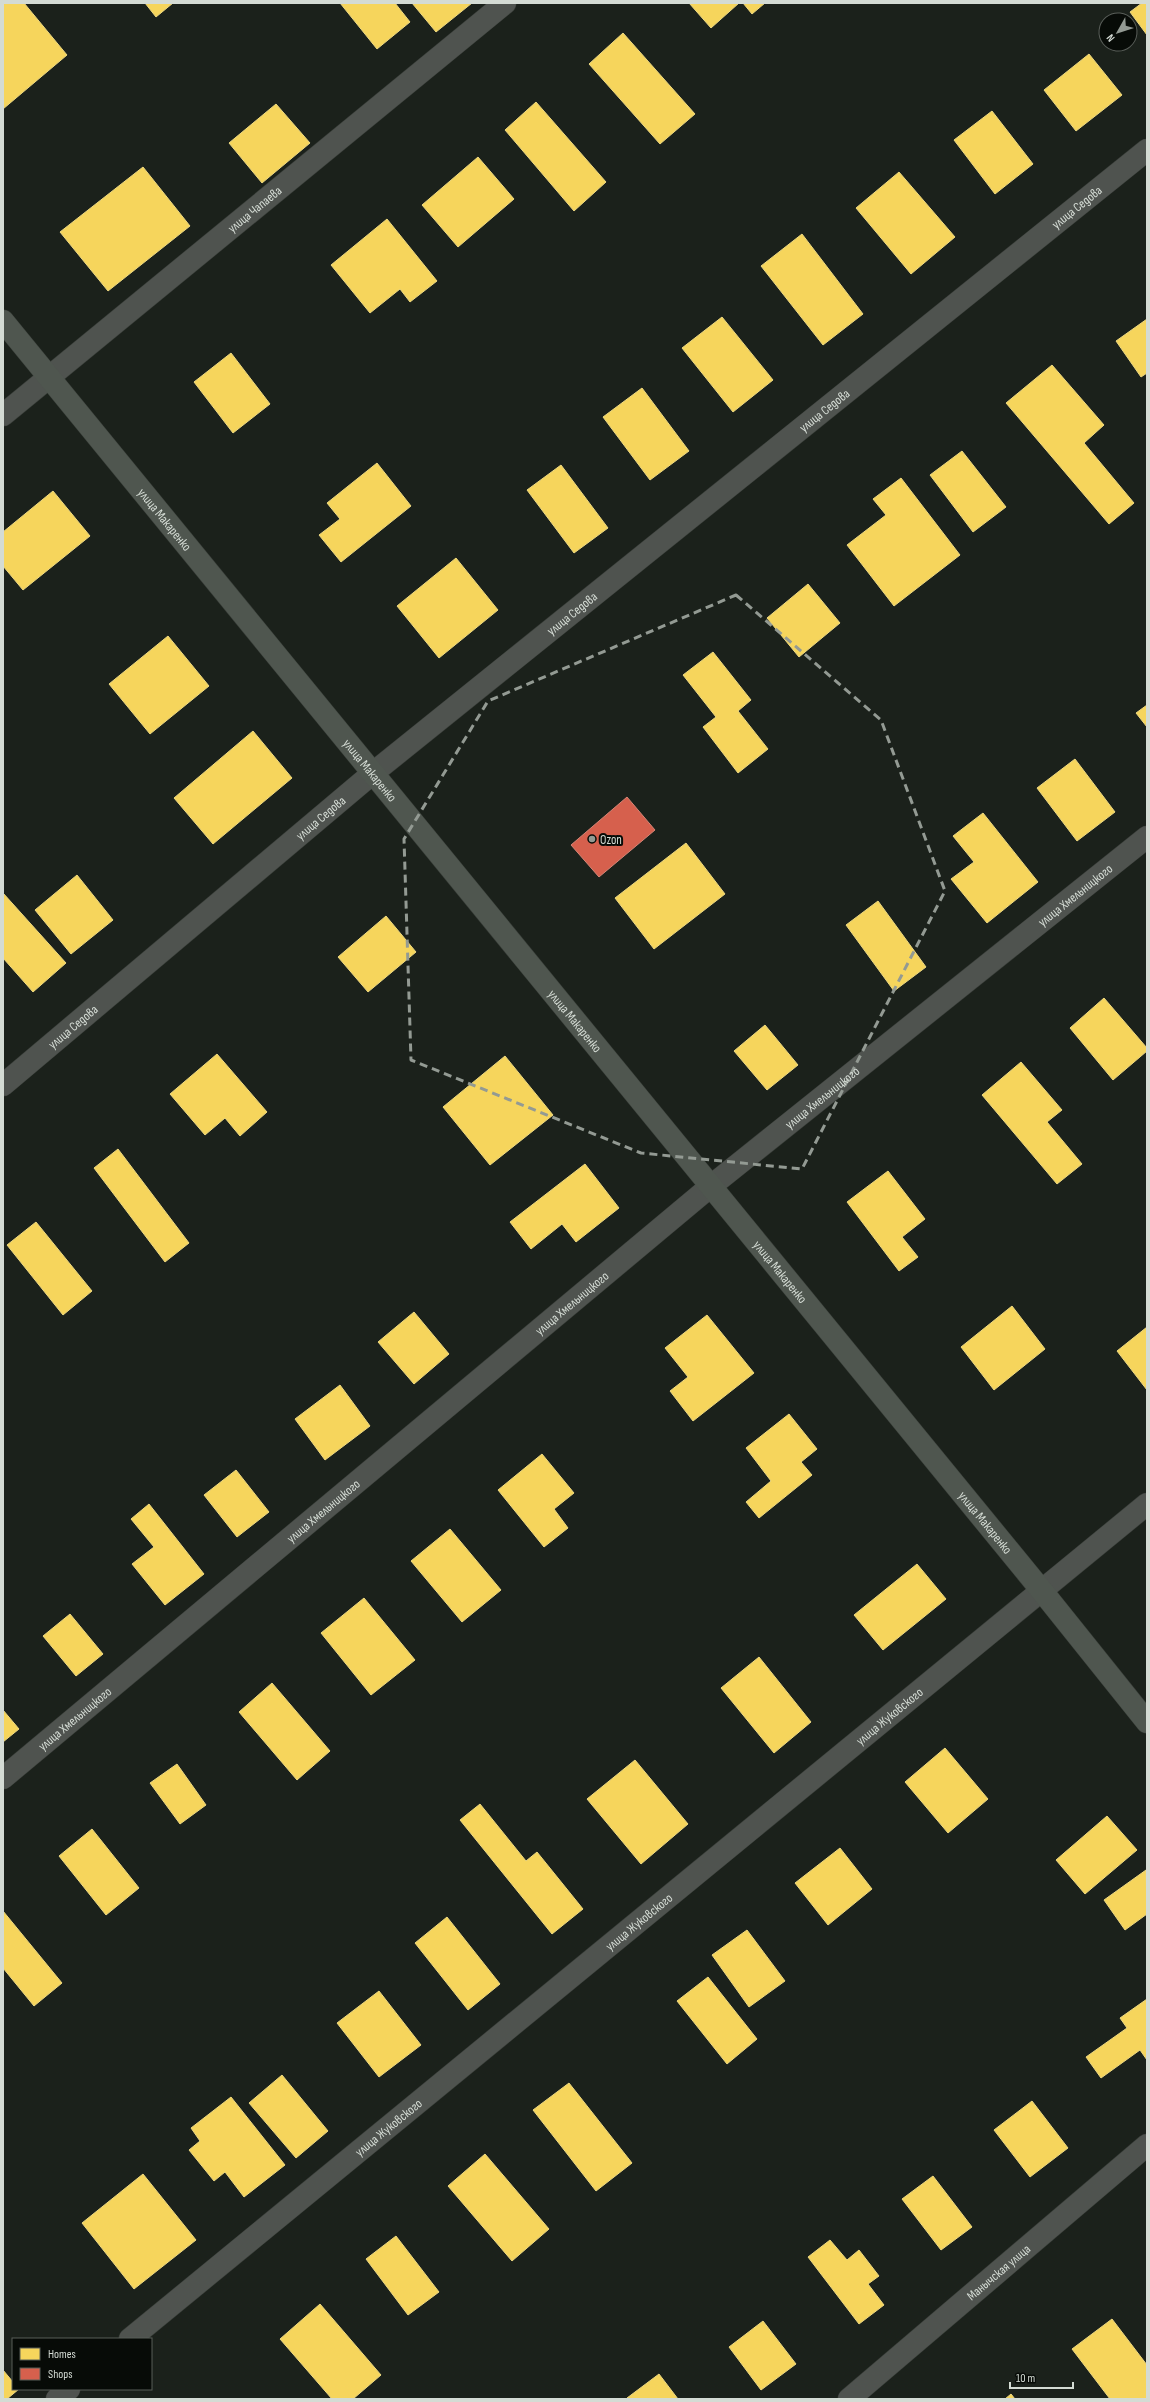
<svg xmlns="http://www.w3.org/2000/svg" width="1150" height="2402" viewBox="0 0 1150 2402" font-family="'Sofia Sans Condensed',sans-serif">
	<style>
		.homes { fill: #f6d55c; stroke: #ecd780 }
		.shops { fill: #d6604d; stroke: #d58576 }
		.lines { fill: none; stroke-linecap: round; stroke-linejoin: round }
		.street-casing { stroke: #373c37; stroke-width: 23 }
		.secondary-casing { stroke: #373c37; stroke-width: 23 }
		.street { stroke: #4f534f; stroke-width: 22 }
		.secondary { stroke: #4f564f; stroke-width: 22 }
		.marked { fill: none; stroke: #939a93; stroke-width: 3; stroke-dasharray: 8 5; stroke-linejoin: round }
		.poi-dot { fill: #939a93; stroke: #070b07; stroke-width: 1.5 }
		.labels { text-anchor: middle; stroke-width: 4; stroke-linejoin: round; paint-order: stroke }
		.street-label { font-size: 13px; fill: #d4dbd4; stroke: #070b07 }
		.poi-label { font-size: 13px; fill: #d4dbd4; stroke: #070b07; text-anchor: start }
	</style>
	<rect width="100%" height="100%" fill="#1b211b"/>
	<g class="homes">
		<path d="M3 3H24L67 55 3 109Z"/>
		<path d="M145 3H173L156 17Z"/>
		<path d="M340 3H395L410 22 377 49Z"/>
		<path d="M412 3H472L436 32Z"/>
		<path d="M689 3H739L711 28Z"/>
		<path d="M743 3H765L752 14Z"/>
		<path d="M1142 3H1147V35L1130 12Z"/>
		<path d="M623 33 695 114 660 144 589 64Z"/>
		<path d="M1089 54 1122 95 1076 131 1044 90Z"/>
		<path d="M536 102 606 182 574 211 505 130Z"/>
		<path d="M276 104 310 143 262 183 229 143Z"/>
		<path d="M992 111 1033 164 995 194 954 140Z"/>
		<path d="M478 157 514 199 458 247 422 205Z"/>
		<path d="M143 167 190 226 108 291 60 232Z"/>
		<path d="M899 172 955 237 911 274 856 208Z"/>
		<path d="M387 219 437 281 410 302 400 289 370 313 331 265Z"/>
		<path d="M802 234 863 314 823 345 761 266Z"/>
		<path d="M722 317 773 380 733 412 682 348Z"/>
		<path d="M1147 319V373L1141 377 1116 341Z"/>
		<path d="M231 353 270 404 233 433 194 382Z"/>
		<path d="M1052 365 1104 425 1084 443 1134 503 1109 524 1006 403Z"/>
		<path d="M642 388 689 451 650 480 603 417Z"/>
		<path d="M962 451 1006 507 973 532 930 475Z"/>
		<path d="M377 463 411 506 341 562 319 535 340 519 327 503Z"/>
		<path d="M561 465 608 528 574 553 527 490Z"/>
		<path d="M901 478 960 555 894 606 847 545 886 515 873 499Z"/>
		<path d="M53 491 90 536 23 590 3 566V532Z"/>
		<path d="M456 558 498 610 439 658 397 606Z"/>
		<path d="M808 584 840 623 799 657 767 618Z"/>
		<path d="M168 636 209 686 150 734 109 684Z"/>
		<path d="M713 652 751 700 738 711 768 749 738 773 703 727 716 717 683 675Z"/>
		<path d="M1147 705V727L1136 713Z"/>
		<path d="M253 731 292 778 213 844 174 798Z"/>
		<path d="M1075 759 1115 812 1077 841 1037 788Z"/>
		<path d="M983 813 1038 882 987 923 951 879 974 862 953 836Z"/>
		<path d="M686 843 725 894 654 949 615 898Z"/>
		<path d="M77 875 113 920 71 954 35 910Z"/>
		<path d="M3 893 66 963 33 992 3 958Z"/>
		<path d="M878 901 926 967 894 991 846 925Z"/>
		<path d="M386 916 416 952 368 992 338 957Z"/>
		<path d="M1104 998 1147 1048V1051L1113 1080 1070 1028Z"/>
		<path d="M765 1025 798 1065 767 1090 734 1051Z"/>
		<path d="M217 1054 267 1112 240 1136 225 1118 205 1135 170 1094Z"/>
		<path d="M505 1056 553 1115 490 1165 443 1107Z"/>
		<path d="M1021 1062 1062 1110 1047 1122 1082 1164 1057 1184 982 1095Z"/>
		<path d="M118 1149 189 1243 165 1262 94 1168Z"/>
		<path d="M585 1164 619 1208 576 1242 562 1224 531 1249 510 1222Z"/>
		<path d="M888 1171 925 1219 902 1237 918 1257 899 1271 847 1202Z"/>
		<path d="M36 1222 92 1291 63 1315 7 1245Z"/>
		<path d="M1012 1306 1045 1349 994 1390 961 1347Z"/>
		<path d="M414 1312 449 1354 414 1384 378 1342Z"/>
		<path d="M707 1315 754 1373 693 1421 670 1391 688 1377 665 1348Z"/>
		<path d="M1147 1327V1390L1117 1351Z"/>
		<path d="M340 1385 370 1426 325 1460 295 1419Z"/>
		<path d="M789 1414 817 1449 801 1462 812 1475 759 1518 746 1502 771 1481 746 1448Z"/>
		<path d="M542 1454 574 1493 554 1509 568 1528 544 1547 498 1490Z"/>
		<path d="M236 1470 269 1512 237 1537 204 1495Z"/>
		<path d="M149 1504 204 1574 165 1605 132 1564 154 1547 131 1519Z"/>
		<path d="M450 1529 501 1590 462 1622 411 1561Z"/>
		<path d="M917 1564 946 1599 883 1650 854 1615Z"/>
		<path d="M364 1598 415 1660 371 1695 321 1633Z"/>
		<path d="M70 1614 103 1654 76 1676 43 1636Z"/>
		<path d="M759 1657 811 1722 774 1753 721 1688Z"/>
		<path d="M272 1683 330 1751 297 1780 239 1712Z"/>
		<path d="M3 1710 19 1729 3 1742Z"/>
		<path d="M945 1748 988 1799 948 1833 905 1782Z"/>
		<path d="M635 1760 688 1824 641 1864 587 1799Z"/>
		<path d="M177 1764 206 1805 180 1824 150 1783Z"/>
		<path d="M480 1804 526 1861 537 1852 583 1909 552 1934 460 1820Z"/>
		<path d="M1107 1816 1137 1850 1085 1894 1056 1860Z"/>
		<path d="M92 1829 139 1888 106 1915 59 1856Z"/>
		<path d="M840 1848 872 1889 828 1925 795 1883Z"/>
		<path d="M1146 1870 1147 1914 1125 1930 1104 1900Z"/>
		<path d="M3 1911 62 1983 34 2006 3 1968Z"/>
		<path d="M447 1917 500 1984 468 2010 415 1943Z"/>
		<path d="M747 1930 785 1981 749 2007 712 1955Z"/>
		<path d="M708 1977 757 2039 727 2064 677 2001Z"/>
		<path d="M379 1991 421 2045 379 2077 337 2023Z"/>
		<path d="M1147 1999V2060L1140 2050 1101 2078 1086 2057 1127 2028 1120 2018Z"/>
		<path d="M282 2075 328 2131 296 2158 249 2103Z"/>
		<path d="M569 2083 632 2163 596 2191 533 2110Z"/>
		<path d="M231 2097 285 2165 244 2197 225 2172 214 2181 189 2150 200 2141 191 2128Z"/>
		<path d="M1032 2101 1068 2148 1030 2177 994 2130Z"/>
		<path d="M485 2154 549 2229 512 2261 448 2186Z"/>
		<path d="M143 2174 196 2240 134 2289 82 2223Z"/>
		<path d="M933 2176 972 2227 941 2250 902 2199Z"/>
		<path d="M396 2236 439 2292 408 2315 366 2259Z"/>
		<path d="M830 2240 847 2260 859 2250 879 2276 868 2284 884 2305 859 2324 808 2257Z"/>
		<path d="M320 2304 381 2375 353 2399H332L280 2339Z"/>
		<path d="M1112 2319 1147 2365V2399H1110L1072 2349Z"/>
		<path d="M763 2321 796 2364 761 2390 729 2347Z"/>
		<path d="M3 2370 13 2382V2389H19L7 2399H3Z"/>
		<path d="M659 2374 678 2399H628L627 2398Z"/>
		<path d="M1011 2394 1015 2399H1005Z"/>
	</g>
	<path class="shops" d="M627 797 655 830 599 877 571 845Z"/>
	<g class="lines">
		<g class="street-casing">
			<g id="street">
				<path id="s1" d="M3 415 505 3"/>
				<path id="s2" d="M3 1085 373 773 1147 150"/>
				<path id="s3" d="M3 1778 711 1186 1147 837"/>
				<path id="s4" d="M130 2339 1147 1504"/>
				<path d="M57 2399 69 2389"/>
				<path id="s5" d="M849 2399 1147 2145"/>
			</g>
		</g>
		<g class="secondary-casing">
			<g id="secondary">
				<path id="s6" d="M3 321 1042 1591 1147 1722"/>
			</g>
		</g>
		<use href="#street" class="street"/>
		<use href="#secondary" class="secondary"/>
	</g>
	<path class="marked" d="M736 595 881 720 945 891 802 1169 641 1153 411 1060 404 839 488 701Z"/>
	<circle class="poi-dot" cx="592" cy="839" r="4"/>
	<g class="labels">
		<g class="street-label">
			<text dy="5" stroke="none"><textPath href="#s2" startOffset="1387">улица Седова</textPath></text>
			<text dy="5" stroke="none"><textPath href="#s1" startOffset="325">улица Чапаева</textPath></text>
			<text dy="5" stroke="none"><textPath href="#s2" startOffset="1063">улица Седова</textPath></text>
			<text dy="5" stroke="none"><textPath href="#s6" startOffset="256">улица Макаренко</textPath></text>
			<text dy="5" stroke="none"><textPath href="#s2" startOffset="739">улица Седова</textPath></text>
			<text dy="5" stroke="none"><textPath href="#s6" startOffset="580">улица Макаренко</textPath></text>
			<text dy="5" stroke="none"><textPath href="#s2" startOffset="415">улица Седова</textPath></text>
			<text dy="5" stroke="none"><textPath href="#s3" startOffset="1389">улица Хмельницкого</textPath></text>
			<text dy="5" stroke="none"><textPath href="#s6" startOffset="904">улица Макаренко</textPath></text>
			<text dy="5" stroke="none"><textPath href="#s2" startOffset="91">улица Седова</textPath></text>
			<text dy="5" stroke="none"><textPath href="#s3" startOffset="1065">улица Хмельницкого</textPath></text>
			<text dy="5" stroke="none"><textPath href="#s6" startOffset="1228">улица Макаренко</textPath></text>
			<text dy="5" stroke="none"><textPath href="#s3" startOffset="741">улица Хмельницкого</textPath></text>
			<text dy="5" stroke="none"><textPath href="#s3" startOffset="417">улица Хмельницкого</textPath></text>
			<text dy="5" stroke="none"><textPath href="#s6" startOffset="1552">улица Макаренко</textPath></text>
			<text dy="5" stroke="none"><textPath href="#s4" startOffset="982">улица Жуковского</textPath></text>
			<text dy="5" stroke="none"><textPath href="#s3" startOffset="93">улица Хмельницкого</textPath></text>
			<text dy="5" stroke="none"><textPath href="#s4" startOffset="658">улица Жуковского</textPath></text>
			<text dy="5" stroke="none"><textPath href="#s4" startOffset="334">улица Жуковского</textPath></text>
			<text dy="5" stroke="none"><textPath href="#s5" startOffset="196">Манычская улица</textPath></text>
		</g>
		<g class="poi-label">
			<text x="600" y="844">Ozon</text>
		</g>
	</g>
	<rect width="1150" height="2402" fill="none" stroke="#d4dbd4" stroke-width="8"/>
	<rect x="12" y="2338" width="140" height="52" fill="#070b07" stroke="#595e59"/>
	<rect x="20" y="2348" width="20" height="12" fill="#f6d55c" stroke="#595e59"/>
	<text x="48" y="2358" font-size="12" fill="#d4dbd4">Homes</text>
	<rect x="20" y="2368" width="20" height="12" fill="#d6604d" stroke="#595e59"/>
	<text x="48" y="2378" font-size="12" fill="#d4dbd4">Shops</text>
	<g transform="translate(1118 32) rotate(231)"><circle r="19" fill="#070b07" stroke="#595e59"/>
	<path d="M0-3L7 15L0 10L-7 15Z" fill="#939a93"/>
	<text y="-6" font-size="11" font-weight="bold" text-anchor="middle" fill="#d4dbd4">N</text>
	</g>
	<path d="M1010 2382v6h63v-6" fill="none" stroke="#d4dbd4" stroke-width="2"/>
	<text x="1016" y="2382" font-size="12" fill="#d4dbd4" stroke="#070b07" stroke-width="3" paint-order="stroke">10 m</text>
</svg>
